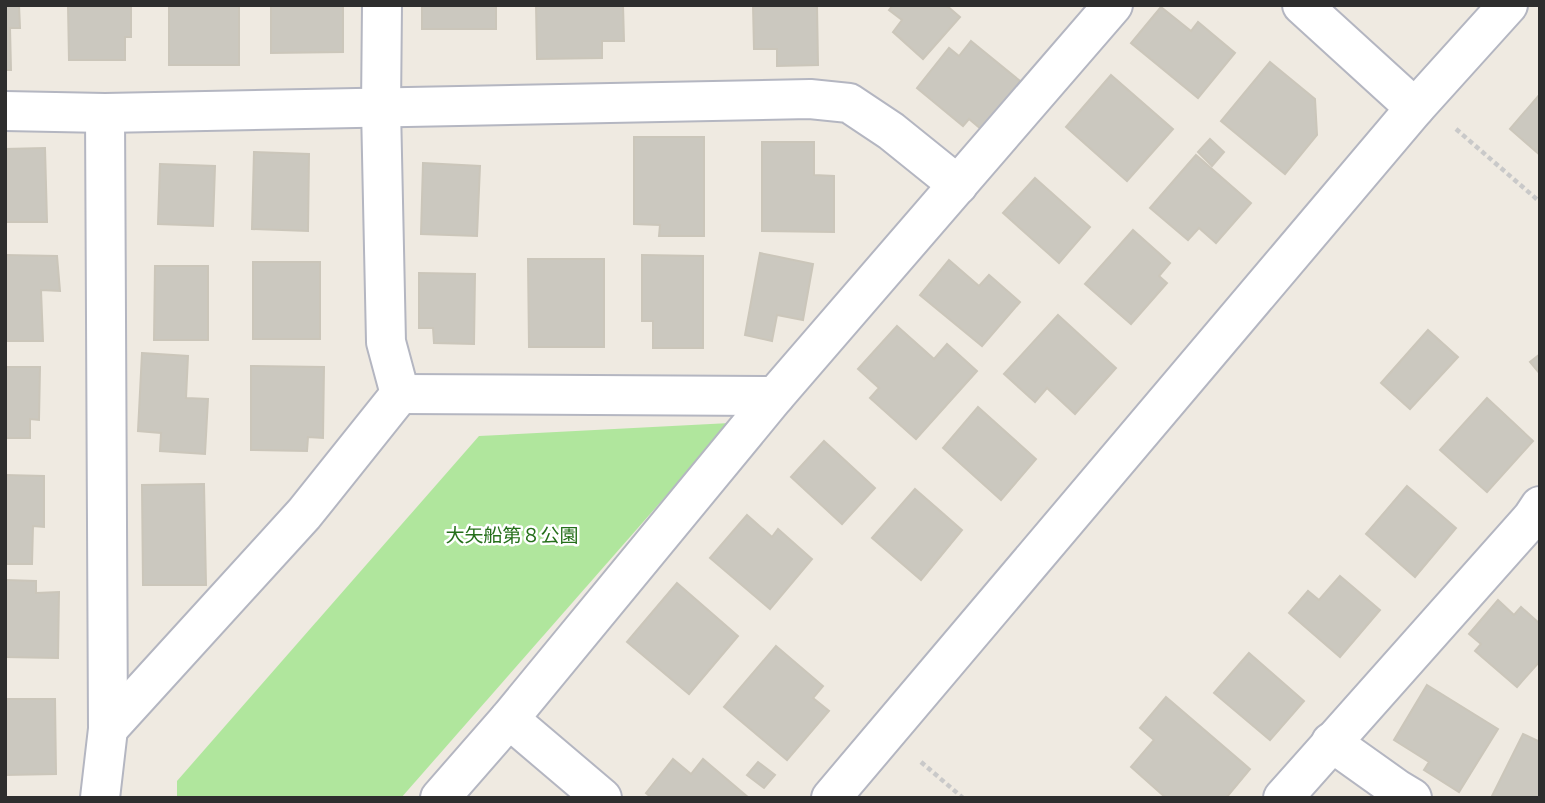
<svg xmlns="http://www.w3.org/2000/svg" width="1545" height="803" viewBox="0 0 1545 803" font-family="'Archivo Narrow','Noto Sans JP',sans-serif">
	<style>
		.green { fill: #b0e69d }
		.building { fill: #cbc8bf; stroke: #cbc6ba; stroke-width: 2 }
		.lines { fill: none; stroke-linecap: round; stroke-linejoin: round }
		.minor-casing { stroke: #b4b6c1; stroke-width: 42 }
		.tertiary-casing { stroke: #b4b6c1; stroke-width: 42 }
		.path { stroke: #c9c9c9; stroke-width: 4.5; stroke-dasharray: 5 3.5; stroke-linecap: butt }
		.minor { stroke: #fff; stroke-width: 38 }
		.tertiary { stroke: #fff; stroke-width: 38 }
		.labels { text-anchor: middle; stroke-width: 5; stroke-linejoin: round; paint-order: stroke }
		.park-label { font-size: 19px; fill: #256f1a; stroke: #fff }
	</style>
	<rect width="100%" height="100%" fill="#efeae1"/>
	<path class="green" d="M730 423 401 798H177V781L479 436Z"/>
	<g class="building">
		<path d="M5 5H19L20 28H10L11 70H5Z"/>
		<path d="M68 5H131V37H125V60H69Z"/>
		<rect x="169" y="5" width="70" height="60"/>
		<path d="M271 5H343V52L271 53Z"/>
		<rect x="422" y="5" width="74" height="24"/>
		<path d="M536 5H623L624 41H602V58L537 59Z"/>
		<path d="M753 5H817L818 65 777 66V49H754Z"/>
		<path d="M893 5H946L960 17 923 59 893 32 902 20 889 10Z"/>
		<path d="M1161 7 1191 31 1198 22 1235 53 1198 98 1131 43Z"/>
		<path d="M971 41 1020 81 981 129 969 119 963 126 917 88 949 48 959 56Z"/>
		<path d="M1270 62 1315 99 1317 135 1285 174 1221 121Z"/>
		<path d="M1111 75 1173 129 1127 181 1066 127Z"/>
		<path d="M1540 94V155L1510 129Z"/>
		<path d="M634 137H704V236H659L660 225 634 224Z"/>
		<path d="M1210 139 1224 152 1212 166 1198 152Z"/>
		<path d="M762 142H814V175L834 176V232L762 231Z"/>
		<path d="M45 148 47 222H5V149Z"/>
		<path d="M254 152 309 154 308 231 252 229Z"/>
		<path d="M1196 155 1251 203 1216 243 1199 228 1188 240 1150 208Z"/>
		<path d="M423 163 480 166 477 236 421 234Z"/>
		<path d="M160 164 215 166 213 226 158 224Z"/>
		<path d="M1035 178 1090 227 1059 263 1003 213Z"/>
		<path d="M1133 230 1170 263 1159 276 1167 283 1131 324 1085 284Z"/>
		<path d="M760 253 813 264 803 320 777 315 772 341 745 335Z"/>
		<path d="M5 255 57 256 60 291 41 290 43 341H5Z"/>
		<path d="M642 255 703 256V348H653V321H642Z"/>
		<path d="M528 259H604V347H529Z"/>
		<path d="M949 260 979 286 989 275 1020 302 982 346 920 295Z"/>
		<rect x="253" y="262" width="67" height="77"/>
		<path d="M155 266H208V340H154Z"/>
		<path d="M419 273 475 274 474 344 434 343 433 328H419Z"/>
		<path d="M1058 315 1116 368 1075 414 1047 388 1035 402 1004 374Z"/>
		<path d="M897 326 934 359 947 344 977 371 916 439 870 398 879 388 858 369Z"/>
		<path d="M1428 330 1458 357 1410 409 1381 383Z"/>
		<path d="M142 353 188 356 186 398 208 399 205 454 160 451 161 433 138 431Z"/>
		<path d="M1540 354V374L1530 362Z"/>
		<path d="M251 366 324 367 323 438 308 437 307 451 251 450Z"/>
		<path d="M5 367H40L39 420 30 419V438H5Z"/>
		<path d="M1487 398 1533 441 1487 492 1440 450Z"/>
		<path d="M978 407 1036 459 1001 500 943 448Z"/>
		<path d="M824 441 875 488 842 524 791 477Z"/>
		<path d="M5 475 44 476V527L33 526 32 564H5Z"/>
		<path d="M204 484 206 585H143L142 485Z"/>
		<path d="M1407 486 1456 528 1415 577 1366 534Z"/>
		<path d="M915 489 962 530 921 580 872 538Z"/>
		<path d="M747 515 772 537 778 529 812 559 770 609 710 558Z"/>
		<path d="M1340 576 1380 610 1340 657 1289 613 1308 591 1319 600Z"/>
		<path d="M5 580 36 581V593L59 592 58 658 5 657Z"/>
		<path d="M677 583 738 636 689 694 627 642Z"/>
		<path d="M1498 600 1514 615 1521 607 1540 624V661L1517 687 1475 651 1481 644 1469 634Z"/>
		<path d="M776 646 823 686 813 698 829 711 787 760 724 707Z"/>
		<path d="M1249 653 1304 701 1270 740 1214 693Z"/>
		<path d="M1427 685 1498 729 1459 792 1424 770 1429 762 1394 740Z"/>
		<path d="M1166 697 1250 769 1226 798H1166L1131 767 1154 740 1140 728Z"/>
		<path d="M5 699H55L56 774 5 775Z"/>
		<path d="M1523 734 1540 742V798H1491Z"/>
		<path d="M673 759 691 774 703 759 749 798H652L646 793Z"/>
		<path d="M758 762 775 775 764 788 747 775Z"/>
	</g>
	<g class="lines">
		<g class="minor-casing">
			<g id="minor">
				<path d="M382 5 381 108 386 342 400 394"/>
				<path d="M5 111 105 113 810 99 849 103 891 131 958 185"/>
				<path d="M400 394 775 396"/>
				<path d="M509 719 602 798"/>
				<path d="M108 729 304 514 400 394"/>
				<path d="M1331 742 1397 789 1412 798"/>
				<path d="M100 798 108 729 105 113"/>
				<path d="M440 798 509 719 775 396 1113 5"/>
				<path d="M1283 798 1532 518 1540 506"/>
			</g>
		</g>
		<g class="tertiary-casing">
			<g id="tertiary">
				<path d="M1302 5 1415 108"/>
				<path d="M831 798 1415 108 1508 5"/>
			</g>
		</g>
		<g class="path">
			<path d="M1456 129 1540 202"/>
			<path d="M921 762 963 798"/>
		</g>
		<use href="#minor" class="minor"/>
		<use href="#tertiary" class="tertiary"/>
	</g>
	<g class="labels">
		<g class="park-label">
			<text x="512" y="542">大矢船第８公園</text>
		</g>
	</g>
	<rect width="1545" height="803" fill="none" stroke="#2e2e2e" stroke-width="14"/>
</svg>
